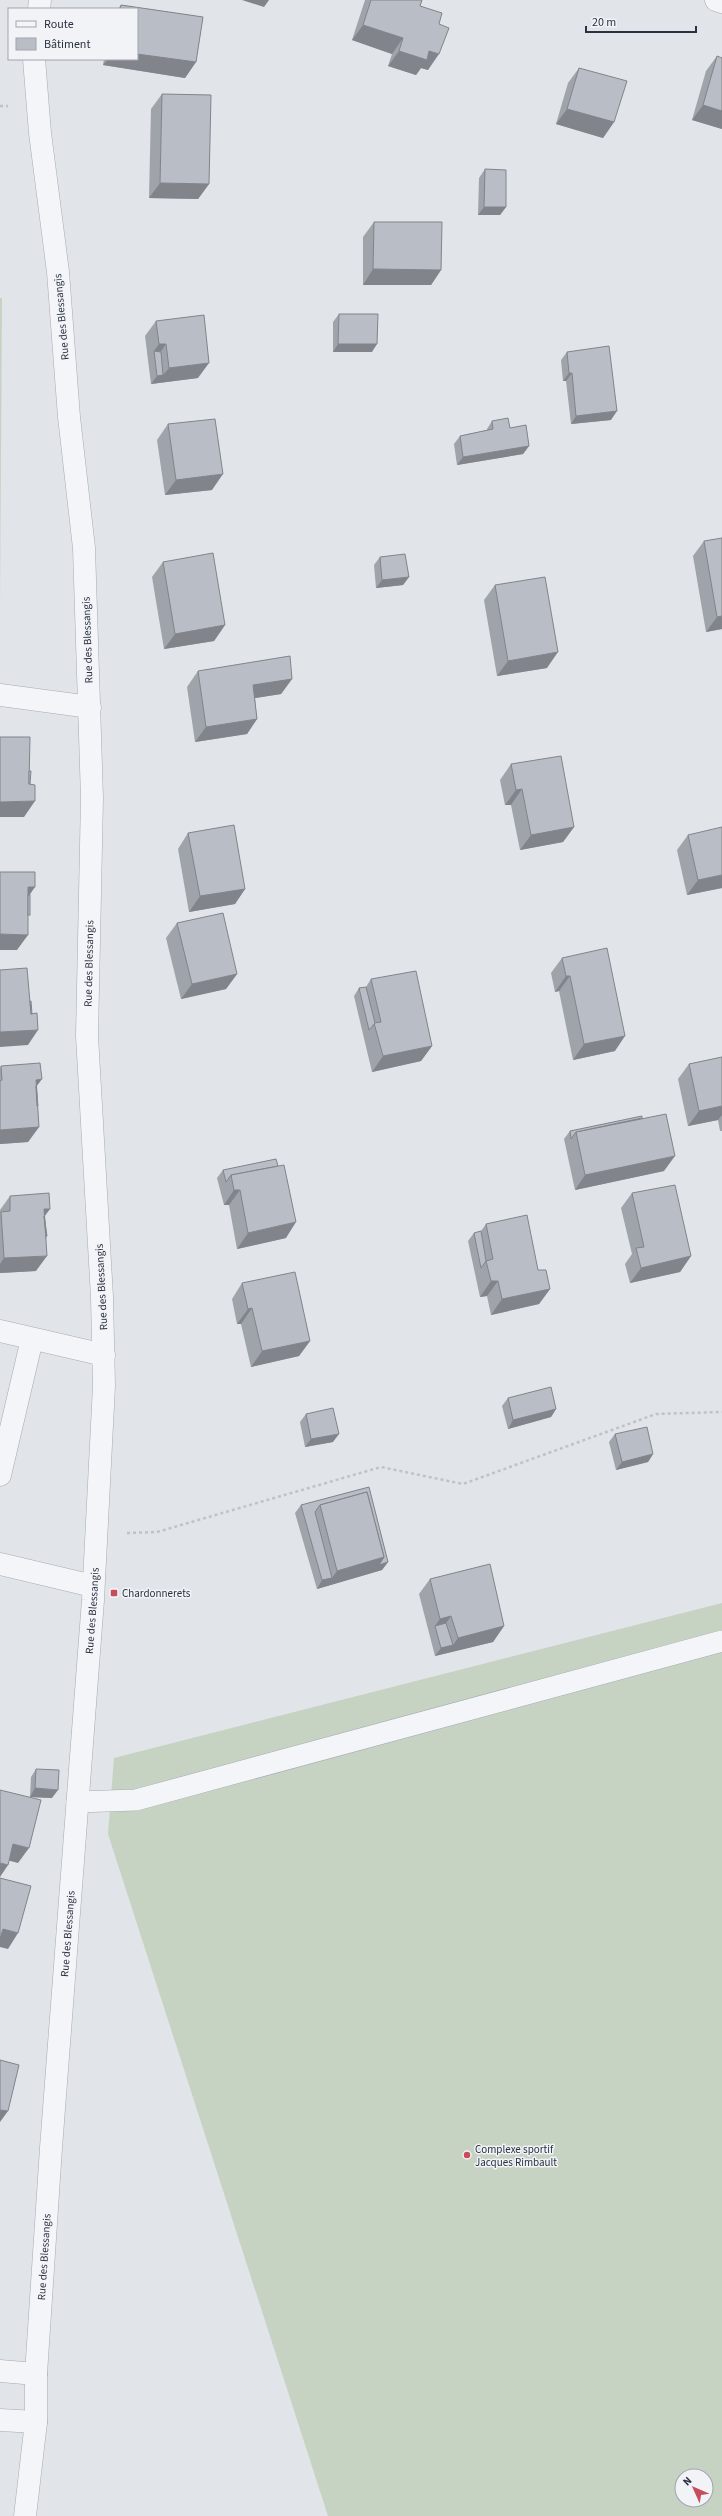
<svg xmlns="http://www.w3.org/2000/svg" width="722" height="2516" viewBox="0 0 722 2516" font-family="'Source Sans 3',sans-serif">
	<style>
		.pitch { fill: #c6d3c3; fill-rule: evenodd }
		.lines { fill: none; stroke-linecap: round; stroke-linejoin: round }
		.service-casing { stroke: #a6abb3; stroke-width: 22 }
		.minor-casing { stroke: #a6abb3; stroke-width: 23 }
		.path { stroke: #bfc2c8; stroke-width: 2.5; stroke-dasharray: 3 3; stroke-linecap: butt }
		.service { stroke: #f4f5f8; stroke-width: 21 }
		.minor { stroke: #f4f5f8; stroke-width: 22 }
		.wall { fill: #9fa3aa }
		.shaded-wall { fill: #82848b }
		.building { fill: #b9bdc6; stroke: #82848b }
		.poi-dot { fill: #c84c5a; stroke: #f1f3f7; stroke-width: 1.5 }
		.labels { text-anchor: middle; stroke-width: 3; stroke-linejoin: round; paint-order: stroke }
		.street-label { font-size: 11px; fill: #2a3140; stroke: #f1f3f7 }
		.poi-label { font-size: 11px; fill: #2a3140; stroke: #f1f3f7; text-anchor: start }
	</style>
	<rect width="100%" height="100%" fill="#e1e4e9"/>
	<g class="pitch">
		<path d="M0 298H2L0 603Z"/>
		<path d="M722 1603V2516H328L108 1834 114 1758ZM682 2476H706V2500H682Z"/>
	</g>
	<g class="lines">
		<g class="service-casing">
			<path id="service" d="M77 1802 136 1800 722 1641"/>
		</g>
		<g class="minor-casing">
			<g id="minor">
				<path d="M716 0 722 2"/>
				<path d="M39 9 40 0"/>
				<path d="M0 695 90 707"/>
				<path d="M0 1331 104 1355"/>
				<path d="M0 1475 32 1339"/>
				<path d="M0 1564 93 1586"/>
				<path d="M0 2371 36 2374"/>
				<path d="M0 2420 36 2422"/>
				<path id="s1" d="M25 2516 36 2422V2374L51 2148 93 1600 104 1386 102 1297 87 1036 92 798 84 548 69 417 58 272 40 133 34 59"/>
			</g>
		</g>
		<g class="path">
			<path d="M0 106H8"/>
			<path d="M127 1533 157 1532 381 1467 463 1484 656 1414 722 1412"/>
		</g>
		<use href="#service" class="service"/>
		<use href="#minor" class="minor"/>
	</g>
	<g class="wall">
		<path d="M365 0H422L420 6 439 24 428 70 421 68 416 75 388 66 392 54 352 40Z"/>
		<path d="M121 5 203 17 196 62 185 78 103 65 104 59H137V9H118Z"/>
		<path d="M717 56 722 58V129L692 120 706 71Z"/>
		<path d="M579 68 614 122 603 138 556 124 568 83Z"/>
		<path d="M162 94 209 184 198 199 149 198 151 109Z"/>
		<path d="M485 169 506 207 500 215H478L479 178Z"/>
		<path d="M374 222 441 270 431 285H363V237Z"/>
		<path d="M339 314 372 352H333V322Z"/>
		<path d="M156 321 198 378 151 384 145 336Z"/>
		<path d="M567 352 611 420 571 424 566 381H563L561 360Z"/>
		<path d="M492 421 510 428 529 446 523 454 457 465 454 444 460 436 487 430V429Z"/>
		<path d="M168 424 212 490 165 495 157 440Z"/>
		<path d="M704 541 722 629 706 632 693 556Z"/>
		<path d="M380 557 409 577 403 585 376 588 374 565Z"/>
		<path d="M163 562 225 625 214 641 164 649 152 577Z"/>
		<path d="M495 585 547 668 497 676 484 600Z"/>
		<path d="M198 671 292 679 281 694 255 698 257 719 247 734 195 742 187 687Z"/>
		<path d="M511 764 574 827 563 842 520 850 511 805H505L500 780Z"/>
		<path d="M188 833 245 889 235 904 189 912 178 849Z"/>
		<path d="M688 835 722 888 687 895 677 850Z"/>
		<path d="M177 923 237 974 226 989 181 999 166 938Z"/>
		<path d="M562 958 615 1051 573 1060 559 991 555 992 551 973Z"/>
		<path d="M371 979 432 1046 421 1061 372 1072 354 996 359 988 366 987Z"/>
		<path d="M722 1057V1131H720L718 1120 688 1126 678 1079 689 1064Z"/>
		<path d="M1 1066 37 1086 38 1106 37 1107 39 1127 28 1142 0 1144V1068Z"/>
		<path d="M642 1118 664 1171 575 1190 564 1139 570 1131Z"/>
		<path d="M276 1159 286 1238 237 1249 229 1205H224L217 1178 223 1170Z"/>
		<path d="M632 1193 691 1256 680 1272 630 1283 625 1264 632 1254 621 1208Z"/>
		<path d="M10 1196 45 1216 47 1236 36 1271 0 1273V1210Z"/>
		<path d="M486 1224 538 1270 550 1289 539 1304 491 1315 487 1296 480 1297 468 1241 474 1233 481 1231Z"/>
		<path d="M242 1283 310 1341 299 1356 251 1367 241 1324H237L232 1299Z"/>
		<path d="M508 1398 556 1409 551 1417 508 1429 502 1406Z"/>
		<path d="M306 1414 333 1442 305 1447 300 1422Z"/>
		<path d="M615 1434 653 1454 648 1462 616 1470 609 1442Z"/>
		<path d="M369 1487 388 1562 382 1570 317 1589 295 1513 301 1505Z"/>
		<path d="M430 1579 504 1626 493 1642 435 1656 419 1594Z"/>
		<path d="M36 1769 52 1798 30 1797 31 1777Z"/>
	</g>
	<g class="shaded-wall">
		<path d="M242 0H269L264 7Z"/>
		<path d="M363 25 403 38 392 54 352 40Z"/>
		<path d="M399 51H429L439 54 428 70 421 68 416 75 388 66Z"/>
		<path d="M137 54 196 62 185 78 103 65 108 59H137Z"/>
		<path d="M703 105 722 111V129L692 120Z"/>
		<path d="M567 109 614 122 603 138 556 124Z"/>
		<path d="M160 183 209 184 198 199 149 198Z"/>
		<path d="M484 207H506L500 215H478Z"/>
		<path d="M373 269 441 270 431 285H363Z"/>
		<path d="M159 344H166L155 360 154 351Z"/>
		<path d="M338 344H377L372 352H333Z"/>
		<path d="M209 363 198 378 151 384 157 376 163 375 169 368Z"/>
		<path d="M569 373H572L566 381H563Z"/>
		<path d="M617 411 611 420 571 424 576 416Z"/>
		<path d="M529 446 523 454 457 465 463 457Z"/>
		<path d="M223 474 212 490 165 495 176 480Z"/>
		<path d="M409 577 403 585 376 588 382 580Z"/>
		<path d="M722 616V629L706 632 717 617Z"/>
		<path d="M225 625 214 641 164 649 175 634Z"/>
		<path d="M558 652 547 668 497 676 508 661Z"/>
		<path d="M292 679 281 694 242 700 253 685Z"/>
		<path d="M257 719 247 734 195 742 206 727Z"/>
		<path d="M522 789 511 805H505L516 790Z"/>
		<path d="M35 801 24 817H0V802Z"/>
		<path d="M574 827 563 842 520 850 531 835Z"/>
		<path d="M722 875V888L687 895 698 880Z"/>
		<path d="M28 887H35L24 903Z"/>
		<path d="M245 889 235 904 189 912 200 896Z"/>
		<path d="M0 934 28 935 17 950H0Z"/>
		<path d="M237 974 226 989 181 999 192 984Z"/>
		<path d="M566 976H570L559 991 555 992Z"/>
		<path d="M38 1030 28 1045 0 1047V1032Z"/>
		<path d="M625 1036 615 1051 573 1060 584 1044Z"/>
		<path d="M432 1046 421 1061 372 1072 383 1056Z"/>
		<path d="M42 1079 31 1094 36 1080Z"/>
		<path d="M722 1106V1115L718 1120 688 1126 699 1111Z"/>
		<path d="M39 1127 28 1142 0 1144V1130Z"/>
		<path d="M675 1156 664 1171 575 1190 585 1175Z"/>
		<path d="M234 1190H240L229 1205H224Z"/>
		<path d="M44 1209H50L39 1224Z"/>
		<path d="M296 1222 286 1238 237 1249 248 1233Z"/>
		<path d="M47 1256 36 1271 0 1273V1264L4 1258Z"/>
		<path d="M691 1256 680 1272 630 1283 641 1268Z"/>
		<path d="M491 1281H498L487 1296 480 1297Z"/>
		<path d="M550 1289 539 1304 491 1315 502 1299Z"/>
		<path d="M252 1308 241 1324H237L248 1309Z"/>
		<path d="M310 1341 299 1356 251 1367 262 1351Z"/>
		<path d="M556 1409 551 1417 508 1429 513 1420Z"/>
		<path d="M339 1434 333 1442 305 1447 311 1439Z"/>
		<path d="M653 1454 648 1462 616 1470 622 1462Z"/>
		<path d="M384 1557 388 1562 382 1570 317 1589 322 1580 332 1578 337 1571Z"/>
		<path d="M451 1616 440 1632 435 1626 440 1619Z"/>
		<path d="M504 1626 493 1642 435 1656 441 1648 453 1645 458 1638Z"/>
		<path d="M35 1788 58 1790 52 1798 30 1797Z"/>
		<path d="M13 1844 29 1848 18 1863 3 1859Z"/>
		<path d="M0 1863 8 1865 0 1877Z"/>
		<path d="M3 1929 18 1933 8 1949 0 1947V1933Z"/>
		<path d="M0 2110 8 2111 0 2122Z"/>
	</g>
	<g class="building">
		<path d="M371 0H422L420 6 442 13 439 24 449 28 439 54 429 51 427 60 399 51 403 38 363 25Z"/>
		<path d="M121 5 203 17 196 62 137 54V9H120Z"/>
		<path d="M717 56 722 58V111L703 105Z"/>
		<path d="M579 68 627 81 614 122 567 109Z"/>
		<path d="M162 94 211 95 209 184 160 183Z"/>
		<path d="M485 169 506 170V207H484Z"/>
		<path d="M374 222H442L441 270 373 269Z"/>
		<path d="M339 314H378L377 344H338Z"/>
		<path d="M204 315 209 363 169 368 166 344H159L156 321Z"/>
		<path d="M609 346 617 411 576 416 572 373H569L567 352Z"/>
		<path d="M154 351 161 352 163 375 157 376Z"/>
		<path d="M508 418 510 428 526 425 529 446 463 457 460 436 493 429 492 421Z"/>
		<path d="M215 419 223 474 176 480 168 424Z"/>
		<path d="M722 538V616L717 617 704 541Z"/>
		<path d="M213 553 225 625 175 634 163 562Z"/>
		<path d="M405 554 409 577 382 580 380 557Z"/>
		<path d="M545 577 558 652 508 661 495 585Z"/>
		<path d="M290 656 292 679 253 685 257 719 206 727 198 671Z"/>
		<path d="M0 737H30L29 784 35 785V801L0 802Z"/>
		<path d="M561 756 574 827 531 835 522 789 516 790 511 764Z"/>
		<path d="M29 771H31L30 784H29Z"/>
		<path d="M234 825 245 889 200 896 188 833Z"/>
		<path d="M722 827V875L698 880 688 835Z"/>
		<path d="M0 872H35V887H28V935L0 934Z"/>
		<rect x="28" y="895" width="2" height="20"/>
		<path d="M223 913 237 974 192 984 177 923Z"/>
		<path d="M607 948 625 1036 584 1044 570 976H566L562 958Z"/>
		<path d="M27 968 31 1014 37 1013 38 1030 0 1032V970Z"/>
		<path d="M416 971 432 1046 383 1056 374 1023 381 1022 371 979Z"/>
		<path d="M366 987 375 1023 369 1030 359 988Z"/>
		<path d="M30 1001H31L32 1014H31Z"/>
		<path d="M722 1057V1106L699 1111 689 1064Z"/>
		<path d="M40 1063 42 1079 36 1080 39 1127 0 1130V1081L2 1080 1 1066Z"/>
		<path d="M36 1086 38 1106H37Z"/>
		<path d="M666 1114 675 1156 585 1175 576 1132Z"/>
		<path d="M642 1116V1118L576 1132 571 1139 570 1131Z"/>
		<path d="M276 1159 278 1166 231 1175 226 1182 223 1170Z"/>
		<path d="M284 1165 296 1222 248 1233 240 1190H234L231 1175Z"/>
		<path d="M675 1185 691 1256 641 1268 636 1248 644 1247 632 1193Z"/>
		<path d="M49 1193 50 1209H44L47 1256 4 1258 1 1212 10 1211V1196Z"/>
		<path d="M527 1215 538 1270H546L550 1289 502 1299 498 1281H491L486 1261 493 1259 486 1224Z"/>
		<path d="M44 1216 47 1236H46Z"/>
		<path d="M481 1231 486 1261 481 1268 474 1233Z"/>
		<path d="M295 1272 310 1341 262 1351 252 1308 248 1309 242 1283Z"/>
		<path d="M551 1387 556 1409 513 1420 508 1398Z"/>
		<path d="M333 1408 339 1434 311 1439 306 1414Z"/>
		<path d="M647 1427 653 1454 622 1462 615 1434Z"/>
		<path d="M369 1487 388 1562 379 1565 384 1557 367 1492 320 1505 315 1512 332 1578 322 1580 301 1505Z"/>
		<path d="M367 1492 384 1557 337 1571 320 1505Z"/>
		<path d="M490 1564 504 1626 458 1638 451 1616 440 1619 430 1579Z"/>
		<path d="M446 1623 453 1645 441 1648 435 1626Z"/>
		<path d="M36 1769 59 1770 58 1790 35 1788Z"/>
		<path d="M0 1790 41 1800 29 1848 13 1844 8 1865 0 1863Z"/>
		<path d="M0 1878 31 1886 18 1933 3 1929 0 1939Z"/>
		<path d="M0 2060 19 2065 8 2111 0 2110Z"/>
	</g>
	<g class="poi-dot">
		<rect x="110" y="1589" width="8" height="8" rx="2"/>
		<circle cx="467" cy="2155" r="4"/>
	</g>
	<g class="labels">
		<g class="street-label">
			<text transform="translate(61 317) rotate(-95)" y="4">Rue des Blessangis</text>
			<text transform="translate(87 640) rotate(-92)" y="4">Rue des Blessangis</text>
			<text dy="4" stroke="none"><textPath href="#s1" startOffset="1556">Rue des Blessangis</textPath></text>
			<text transform="translate(101 1287) rotate(-93)" y="4">Rue des Blessangis</text>
			<text dy="4" stroke="none"><textPath href="#s1" startOffset="908">Rue des Blessangis</textPath></text>
			<text dy="4" stroke="none"><textPath href="#s1" startOffset="584">Rue des Blessangis</textPath></text>
			<text dy="4" stroke="none"><textPath href="#s1" startOffset="260">Rue des Blessangis</textPath></text>
		</g>
		<g class="poi-label">
			<text x="122" y="1597">Chardonnerets</text>
			<text x="475" y="2153">Complexe sportif<tspan x="475" dy="13">Jacques Rimbault</tspan></text>
		</g>
	</g>
	<rect x="8" y="8" width="130" height="52" fill="#f1f3f7" stroke="#a1a5ae"/>
	<rect x="16" y="21" width="20" height="6" fill="#f4f5f8" stroke="#a1a5ae"/>
	<text x="44" y="28" font-size="12" fill="#2a3140">Route</text>
	<rect x="16" y="38" width="20" height="12" fill="#b9bdc6" stroke="#a1a5ae"/>
	<text x="44" y="48" font-size="12" fill="#2a3140">Bâtiment</text>
	<g transform="translate(694 2488) rotate(315)"><circle r="19" fill="#f1f3f7" stroke="#a1a5ae"/>
	<path d="M0-3L7 15L0 10L-7 15Z" fill="#c84c5a"/>
	<text y="-6" font-size="11" font-weight="bold" text-anchor="middle" fill="#2a3140">N</text>
	</g>
	<path d="M586 26v6h110v-6" fill="none" stroke="#2a3140" stroke-width="2"/>
	<text x="592" y="26" font-size="12" fill="#2a3140" stroke="#f1f3f7" stroke-width="3" paint-order="stroke">20 m</text>
</svg>
